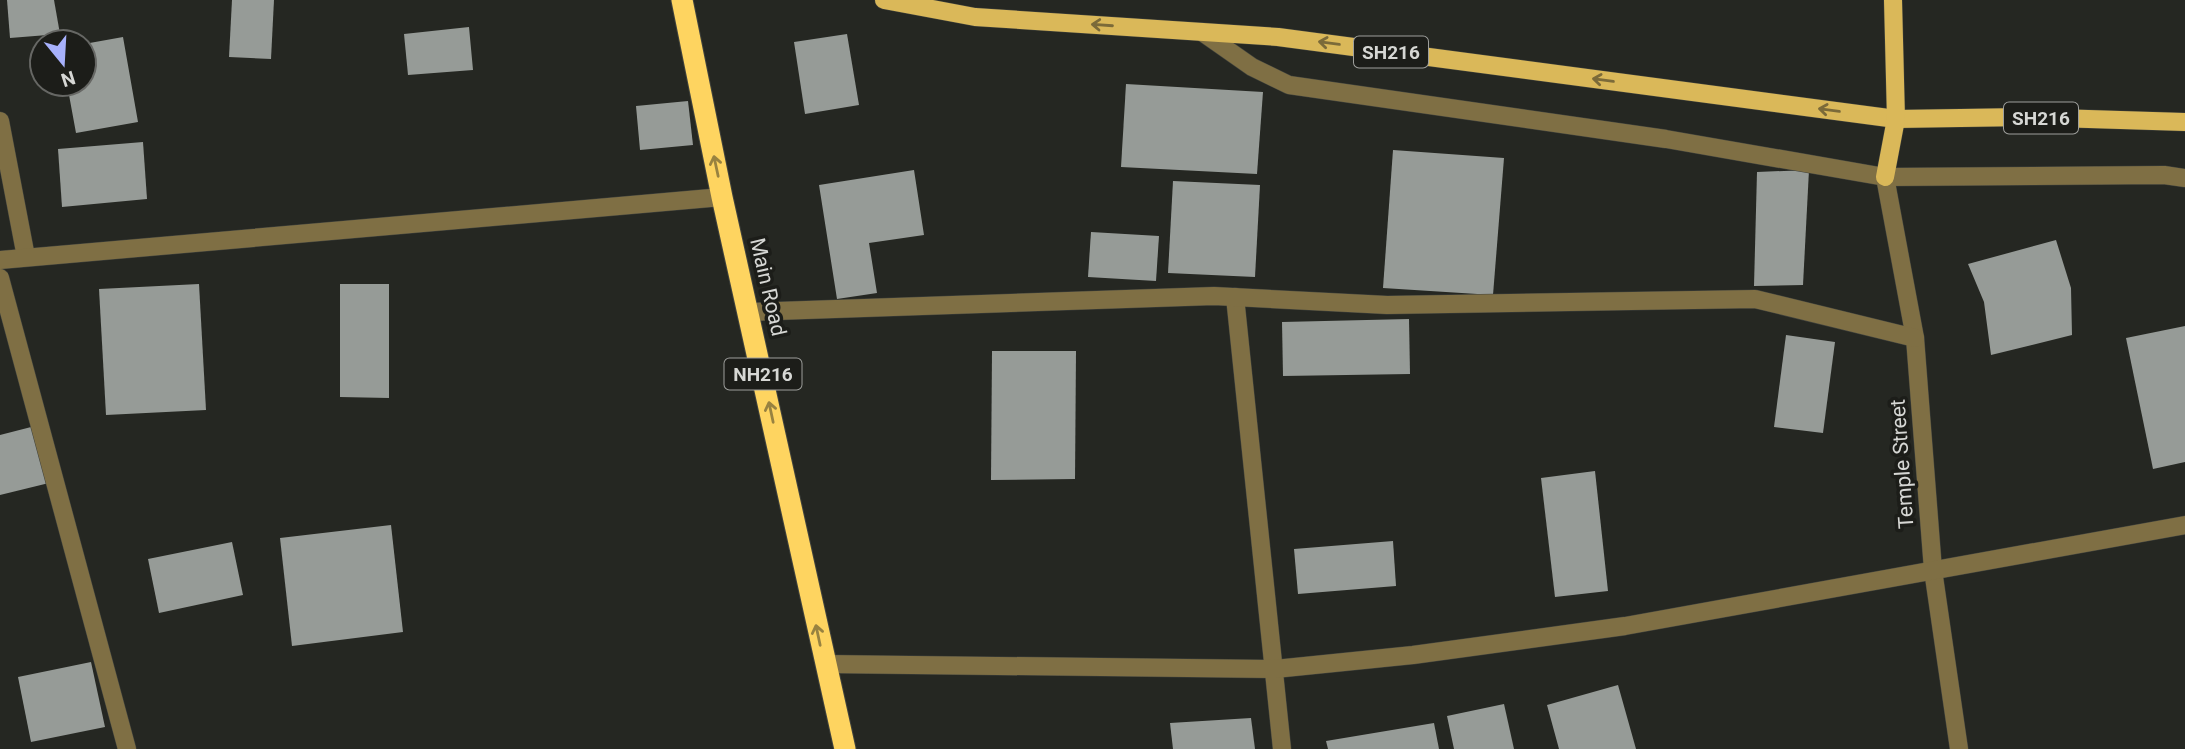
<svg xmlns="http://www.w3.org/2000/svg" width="2185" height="749" viewBox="0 0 2185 749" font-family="Roboto,sans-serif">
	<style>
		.building { fill: #969b97 }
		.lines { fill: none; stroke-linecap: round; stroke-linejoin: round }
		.minor-casing { stroke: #41433e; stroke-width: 19 }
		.major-casing { stroke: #41433e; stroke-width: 19 }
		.highway-casing { stroke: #41433e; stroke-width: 23 }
		.minor { stroke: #7f6f44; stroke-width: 18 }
		.major { stroke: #dab859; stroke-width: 18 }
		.highway { stroke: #fed460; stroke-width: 21 }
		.oneway { stroke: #7b6a39 }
		.oneway2 { stroke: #988240 }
		.labels { text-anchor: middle; stroke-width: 7; stroke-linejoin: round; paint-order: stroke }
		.shield { fill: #1c1d19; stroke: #9e9f9c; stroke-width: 2 }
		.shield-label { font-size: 19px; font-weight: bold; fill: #d6d7d4 }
		.street-label { font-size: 21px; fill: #d6d7d4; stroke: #1c1d19 }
	</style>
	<rect width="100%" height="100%" fill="#252722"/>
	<g class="building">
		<path d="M7 0H54L60 34 10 38Z"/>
		<path d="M232 0H274L271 59 229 57Z"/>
		<path d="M469 27 473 70 408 75 404 34Z"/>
		<path d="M847 34 859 105 805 114 794 42Z"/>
		<path d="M123 37 138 122 76 133 67 84H84V44Z"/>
		<path d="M1126 84 1263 92 1257 174 1121 167Z"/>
		<path d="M688 101 693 145 640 150 636 106Z"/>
		<path d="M143 142 147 199 62 207 58 149Z"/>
		<path d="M1393 150 1504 158 1493 295 1383 288Z"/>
		<path d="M914 170 924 235 869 243 877 293 837 299 819 185Z"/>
		<path d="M1809 170 1803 285 1754 286 1757 172Z"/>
		<path d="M1173 181 1260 185 1255 277 1168 273Z"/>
		<path d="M1091 232 1159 236 1156 281 1088 277Z"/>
		<path d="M2056 240 2071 288 2072 335 1991 355 1984 302 1968 264Z"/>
		<path d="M199 284 206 410 106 415 99 289Z"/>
		<path d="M340 284H389V398L340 397Z"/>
		<path d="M1409 319 1410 374 1283 376 1282 322Z"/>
		<path d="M2185 326V462L2153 469 2126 338Z"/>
		<path d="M1786 335 1835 342 1823 433 1774 427Z"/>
		<path d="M992 351H1076L1075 479 991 480Z"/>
		<path d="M35 426 49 483 0 495V435Z"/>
		<path d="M1595 471 1608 591 1555 597 1541 478Z"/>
		<path d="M391 525 403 632 292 646 280 538Z"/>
		<path d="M1393 541 1396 586 1298 594 1294 549Z"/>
		<path d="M232 542 243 595 159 613 148 559Z"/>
		<path d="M91 662 105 727 31 742 18 677Z"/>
		<path d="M1618 685 1636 749H1559L1547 705Z"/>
		<path d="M1504 704 1514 749H1454L1447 716Z"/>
		<path d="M1251 718 1255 749H1173L1170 723Z"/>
		<path d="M1434 723 1439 749H1328L1326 741Z"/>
	</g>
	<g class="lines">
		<g class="minor-casing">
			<g id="minor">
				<path d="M1202 32 1252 67 1289 85 1666 139 1885 177 2164 175 2185 178"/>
				<path d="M0 121 26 257"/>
				<path d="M1885 177 1915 338 1933 570 1959 749"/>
				<path d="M0 260 722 197"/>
				<path d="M0 278 127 749"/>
				<path d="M1235 297 1282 749"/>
				<path d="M750 312 1214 296 1387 305 1755 299 1915 338"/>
				<path d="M825 664 1275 669 1413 655 1625 626 2185 525"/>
			</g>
		</g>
		<g class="major-casing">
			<g id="major">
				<path d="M884 0 975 17 1278 37 1896 119 2025 117 2185 122"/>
				<path d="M1885 177 1896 119 1893 0"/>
			</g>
		</g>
		<g class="highway-casing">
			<path id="highway" d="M682 0 722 197 845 749"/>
		</g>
		<use href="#minor" class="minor"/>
		<use href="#major" class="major"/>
		<use href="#highway" class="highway"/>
	</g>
	<defs><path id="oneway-shaft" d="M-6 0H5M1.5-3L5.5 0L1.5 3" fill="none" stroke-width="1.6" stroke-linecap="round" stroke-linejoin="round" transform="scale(1.75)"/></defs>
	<g class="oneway">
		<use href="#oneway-shaft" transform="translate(1102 25) rotate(-176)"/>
		<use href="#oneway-shaft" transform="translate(1329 43) rotate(-172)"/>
		<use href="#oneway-shaft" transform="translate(1603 80) rotate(-172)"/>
		<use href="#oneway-shaft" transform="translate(1829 110) rotate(-172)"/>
	</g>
	<g class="oneway2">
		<use href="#oneway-shaft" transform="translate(716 166) rotate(-102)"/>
		<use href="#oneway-shaft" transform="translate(771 412) rotate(-102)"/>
		<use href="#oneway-shaft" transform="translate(818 635) rotate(-102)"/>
	</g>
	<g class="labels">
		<g class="shield">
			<rect x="1354" y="36.5" width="74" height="31" rx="5"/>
			<rect x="2004" y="102.5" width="74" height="31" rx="5"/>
			<rect x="724.5" y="358.5" width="77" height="31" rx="5"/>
		</g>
		<g class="shield-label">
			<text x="1391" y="59">SH216</text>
			<text x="2041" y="125">SH216</text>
			<text x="763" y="381">NH216</text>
		</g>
		<g class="street-label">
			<text transform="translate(768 287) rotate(77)" y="7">Main Road</text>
			<text transform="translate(1902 464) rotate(-94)" y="7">Temple Street</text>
		</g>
	</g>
	<g transform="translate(63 63) rotate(162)"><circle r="33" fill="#1c1d19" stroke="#666764" stroke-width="2"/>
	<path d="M0-5L12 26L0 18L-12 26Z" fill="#a7b1fc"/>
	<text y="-10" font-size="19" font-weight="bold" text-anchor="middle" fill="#d6d7d4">N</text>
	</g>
</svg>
